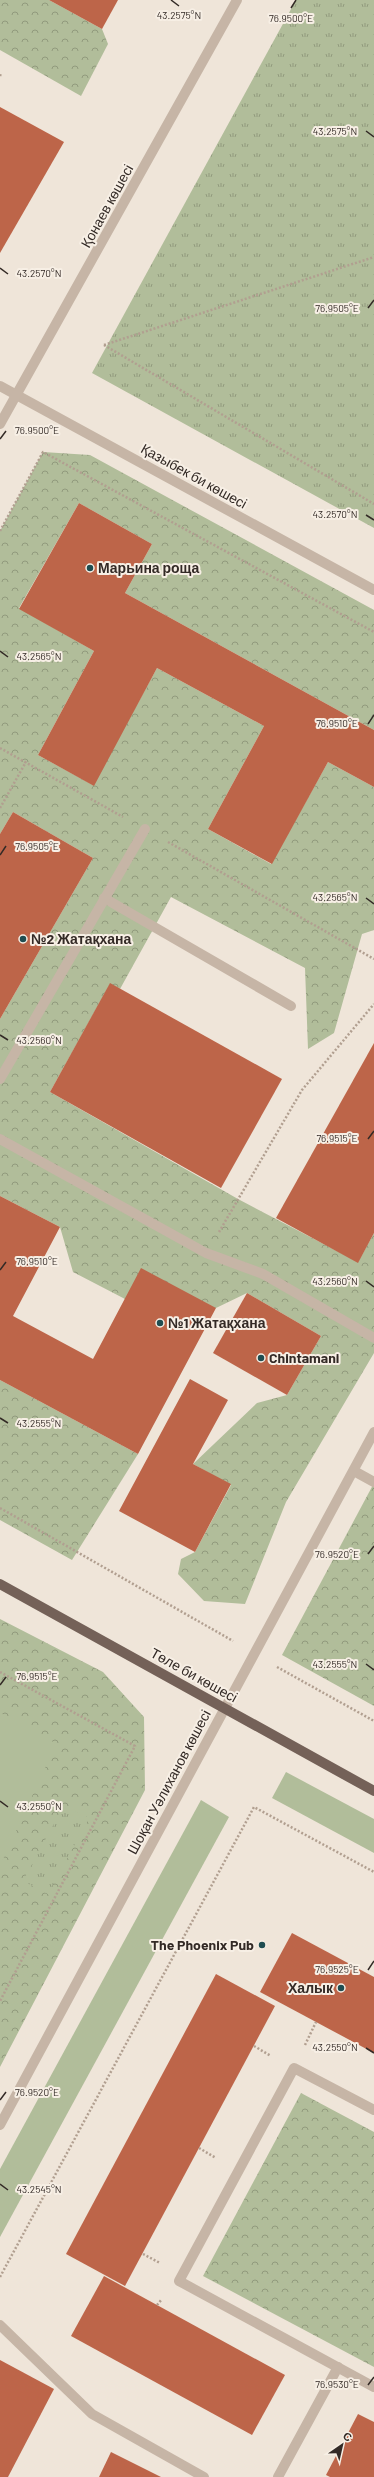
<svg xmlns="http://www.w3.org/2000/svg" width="374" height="2477" viewBox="0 0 374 2477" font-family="Barlow,sans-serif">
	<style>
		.grass { fill: #b1bd9a }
		.forest { fill: url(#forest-crowns) }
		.park { fill: url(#park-tufts) }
		.building { fill: #bd6549 }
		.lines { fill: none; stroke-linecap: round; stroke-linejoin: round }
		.path { stroke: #b19f90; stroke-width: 2.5; stroke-dasharray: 2 2; stroke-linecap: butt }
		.minor { stroke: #c6b5a6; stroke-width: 10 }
		.major { stroke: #746158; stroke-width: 10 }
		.ticks { fill: none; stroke: #332a26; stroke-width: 1.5 }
		.poi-dot { fill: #1f4d51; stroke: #f7efe5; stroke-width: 1.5 }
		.labels { text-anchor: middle; stroke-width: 4; stroke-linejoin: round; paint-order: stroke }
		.street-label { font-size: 14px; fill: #332a26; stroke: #f7efe5 }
		.poi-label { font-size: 14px; font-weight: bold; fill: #332a26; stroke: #f7efe5; text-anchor: start }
		.ticks-label { font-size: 10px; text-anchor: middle; fill: #332a26; stroke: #f7efe5; stroke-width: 4; stroke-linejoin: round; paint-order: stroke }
	</style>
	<defs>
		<pattern id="forest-crowns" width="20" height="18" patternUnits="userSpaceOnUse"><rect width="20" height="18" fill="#b1bd9a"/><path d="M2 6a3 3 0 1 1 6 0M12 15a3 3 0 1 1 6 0" fill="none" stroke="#919a7d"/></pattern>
		<pattern id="park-tufts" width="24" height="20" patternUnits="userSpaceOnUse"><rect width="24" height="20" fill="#b1bd9a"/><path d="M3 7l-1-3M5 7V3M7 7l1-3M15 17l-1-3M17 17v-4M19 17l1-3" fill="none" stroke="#919a7d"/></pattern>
	</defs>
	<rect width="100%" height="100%" fill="#efe5d9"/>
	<g class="grass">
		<path d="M0 1689 83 1734 0 1884Z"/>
		<path d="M286 1772 374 1819V1853L272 1798Z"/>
		<path d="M201 1800 229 1817 0 2237V2169Z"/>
	</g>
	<g class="forest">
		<path d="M0 0H49L102 29 108 44 81 96 0 50Z"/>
		<path d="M43 452 90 455 374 610V730L125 593 152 544 79 503 19 608 94 651 38 755 93 785 157 668 264 726 208 829 271 864 328 762 374 787V930L362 934 334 1033 308 1049 305 968 171 897 120 989 110 984 50 1092 238 1199 358 1262 374 1233V1353L286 1502 245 1604 204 1601 178 1574 181 1559 195 1552 231 1485 193 1464 257 1403 287 1395 321 1336 247 1293 216 1308 125 1299 73 1272 60 1227 0 1196V1019L93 858 13 812 0 834V531Z"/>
		<path d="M0 1380 138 1454 72 1560 0 1520Z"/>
		<path d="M374 1483V1706L282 1655Z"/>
		<path d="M0 1619 103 1672 144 1717 145 1790 0 2067V1866L56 1744 30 1726 0 1713Z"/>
		<path d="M301 2093 374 2132V2367L203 2276Z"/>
	</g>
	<g class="park">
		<path d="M296 0H374V528L92 373Z"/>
		<path d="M64 1805 89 1818 48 1894 23 1881Z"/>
	</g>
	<g class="building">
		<path d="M49 0H118L102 29Z"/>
		<path d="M0 107 64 142 0 253Z"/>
		<path d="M79 503 152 544 125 593 374 730V787L328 762 272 864 208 829 264 726 157 668 94 786 38 755 94 651 19 609Z"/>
		<path d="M13 812 93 858 0 1019V834Z"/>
		<path d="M110 983 282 1079 221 1188 50 1092Z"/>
		<path d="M374 1043V1233L358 1263 276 1218Z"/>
		<path d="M0 1196 60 1227 13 1316 93 1359 141 1268 216 1308 138 1454 0 1380Z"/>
		<path d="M247 1293 321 1336 287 1395 213 1353Z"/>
		<path d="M190 1379 228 1400 193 1464 231 1484 195 1552 119 1511Z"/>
		<path d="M292 1933 374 1977V2053L260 1992Z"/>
		<path d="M216 1974 275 2006 125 2286 66 2254Z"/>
		<path d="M104 2276 285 2375 252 2435 71 2336Z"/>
		<path d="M0 2360 54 2389 8 2477H0Z"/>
		<path d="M358 2414 374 2422V2477H330L326 2475Z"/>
		<path d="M111 2452 161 2477H99Z"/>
	</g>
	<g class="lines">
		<g class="path">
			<path d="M0 76 1 73"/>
			<path d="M104 345 374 504"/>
			<path d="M104 345 374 257"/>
			<path d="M0 531 43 452 374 632"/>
			<path d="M0 748 123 817"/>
			<path d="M0 808 26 762"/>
			<path d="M168 842 374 959"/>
			<path d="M219 1232 302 1090 374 1004"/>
			<path d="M0 1508 233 1641"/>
			<path d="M277 1667 374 1721"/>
			<path d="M0 1672 135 1746 0 2001"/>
			<path d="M305 2045 316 2022"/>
			<path d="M254 2046 271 2056"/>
			<path d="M199 2148 216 2158"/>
			<path d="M143 2254 160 2263"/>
			<path d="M0 2277 254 1807 374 1872"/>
			<path d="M157 2305 162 2299"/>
		</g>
		<g class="minor">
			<path d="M0 386 374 590"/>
			<path d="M0 424 237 0"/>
			<path d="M104 898 291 1006"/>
			<path d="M0 1079 145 829"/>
			<path d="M0 1139 206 1253 263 1274 374 1338"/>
			<path d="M354 1471 374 1482"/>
			<path d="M374 2110 294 2068 179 2281 374 2387"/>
			<path d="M0 2125 374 1432"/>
			<path d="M0 2325 92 2414 204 2477"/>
			<path d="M278 2477 338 2367"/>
		</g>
		<path class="major" d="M0 1584 374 1791"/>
	</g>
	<path class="ticks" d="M171 0 179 6M291 8 296 0M366 131 374 137M0 268 8 274M368 308 374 300M0 439 6 431M366 515 374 520M0 651 8 657M368 724 374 715M0 855 6 846M366 898 374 904M0 1035 8 1040M368 1139 374 1131M0 1270 6 1262M366 1281 374 1287M0 1418 8 1423M368 1554 374 1546M366 1664 374 1670M0 1685 6 1677M0 1801 8 1807M368 1970 374 1961M366 2048 374 2053M0 2100 6 2092M0 2184 8 2190M368 2385 374 2377"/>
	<g class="poi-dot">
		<circle cx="90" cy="568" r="4"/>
		<circle cx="23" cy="939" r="4"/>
		<circle cx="160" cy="1323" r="4"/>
		<circle cx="261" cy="1358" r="4"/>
		<circle cx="262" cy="1945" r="4"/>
		<circle cx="341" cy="1988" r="4"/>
	</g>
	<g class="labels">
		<g class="street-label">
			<text transform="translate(107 206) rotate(-61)" y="5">Қонаев көшесі</text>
			<text transform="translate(194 476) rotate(29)" y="5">Қазыбек би көшесі</text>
			<text transform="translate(194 1675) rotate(29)" y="5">Төле би көшесі</text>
			<text transform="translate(169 1782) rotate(-62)" y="5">Шоқан Уәлиханов көшесі</text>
		</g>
		<g class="poi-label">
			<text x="98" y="573">Марьина роща</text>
			<text x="31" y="944">№2 Жатақхана</text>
			<text x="168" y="1328">№1 Жатақхана</text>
			<text x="269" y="1363">Chintamani</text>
			<text x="254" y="1950" text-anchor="end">The Phoenix Pub</text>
			<text x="333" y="1993" text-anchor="end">Халык</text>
		</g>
	</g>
	<g class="ticks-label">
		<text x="179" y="19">43.2575°N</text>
		<text x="291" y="22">76.9500°E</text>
		<text x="335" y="135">43.2575°N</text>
		<text x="39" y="277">43.2570°N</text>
		<text x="337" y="312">76.9505°E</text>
		<text x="37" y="434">76.9500°E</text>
		<text x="335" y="518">43.2570°N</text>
		<text x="39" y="660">43.2565°N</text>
		<text x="337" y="727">76.9510°E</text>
		<text x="37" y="850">76.9505°E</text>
		<text x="335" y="901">43.2565°N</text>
		<text x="39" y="1044">43.2560°N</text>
		<text x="337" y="1142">76.9515°E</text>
		<text x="37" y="1265">76.9510°E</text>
		<text x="335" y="1285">43.2560°N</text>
		<text x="39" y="1427">43.2555°N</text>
		<text x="337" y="1558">76.9520°E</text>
		<text x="335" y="1668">43.2555°N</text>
		<text x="37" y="1680">76.9515°E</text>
		<text x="39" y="1810">43.2550°N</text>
		<text x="337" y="1973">76.9525°E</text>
		<text x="335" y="2051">43.2550°N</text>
		<text x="37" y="2096">76.9520°E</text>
		<text x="39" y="2193">43.2545°N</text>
		<text x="337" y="2388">76.9530°E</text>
	</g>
	<g transform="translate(342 2445) rotate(34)" stroke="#f7efe5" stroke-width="3" paint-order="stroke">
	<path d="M0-3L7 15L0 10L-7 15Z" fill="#332a26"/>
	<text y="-6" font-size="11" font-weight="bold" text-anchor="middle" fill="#332a26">С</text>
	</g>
</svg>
